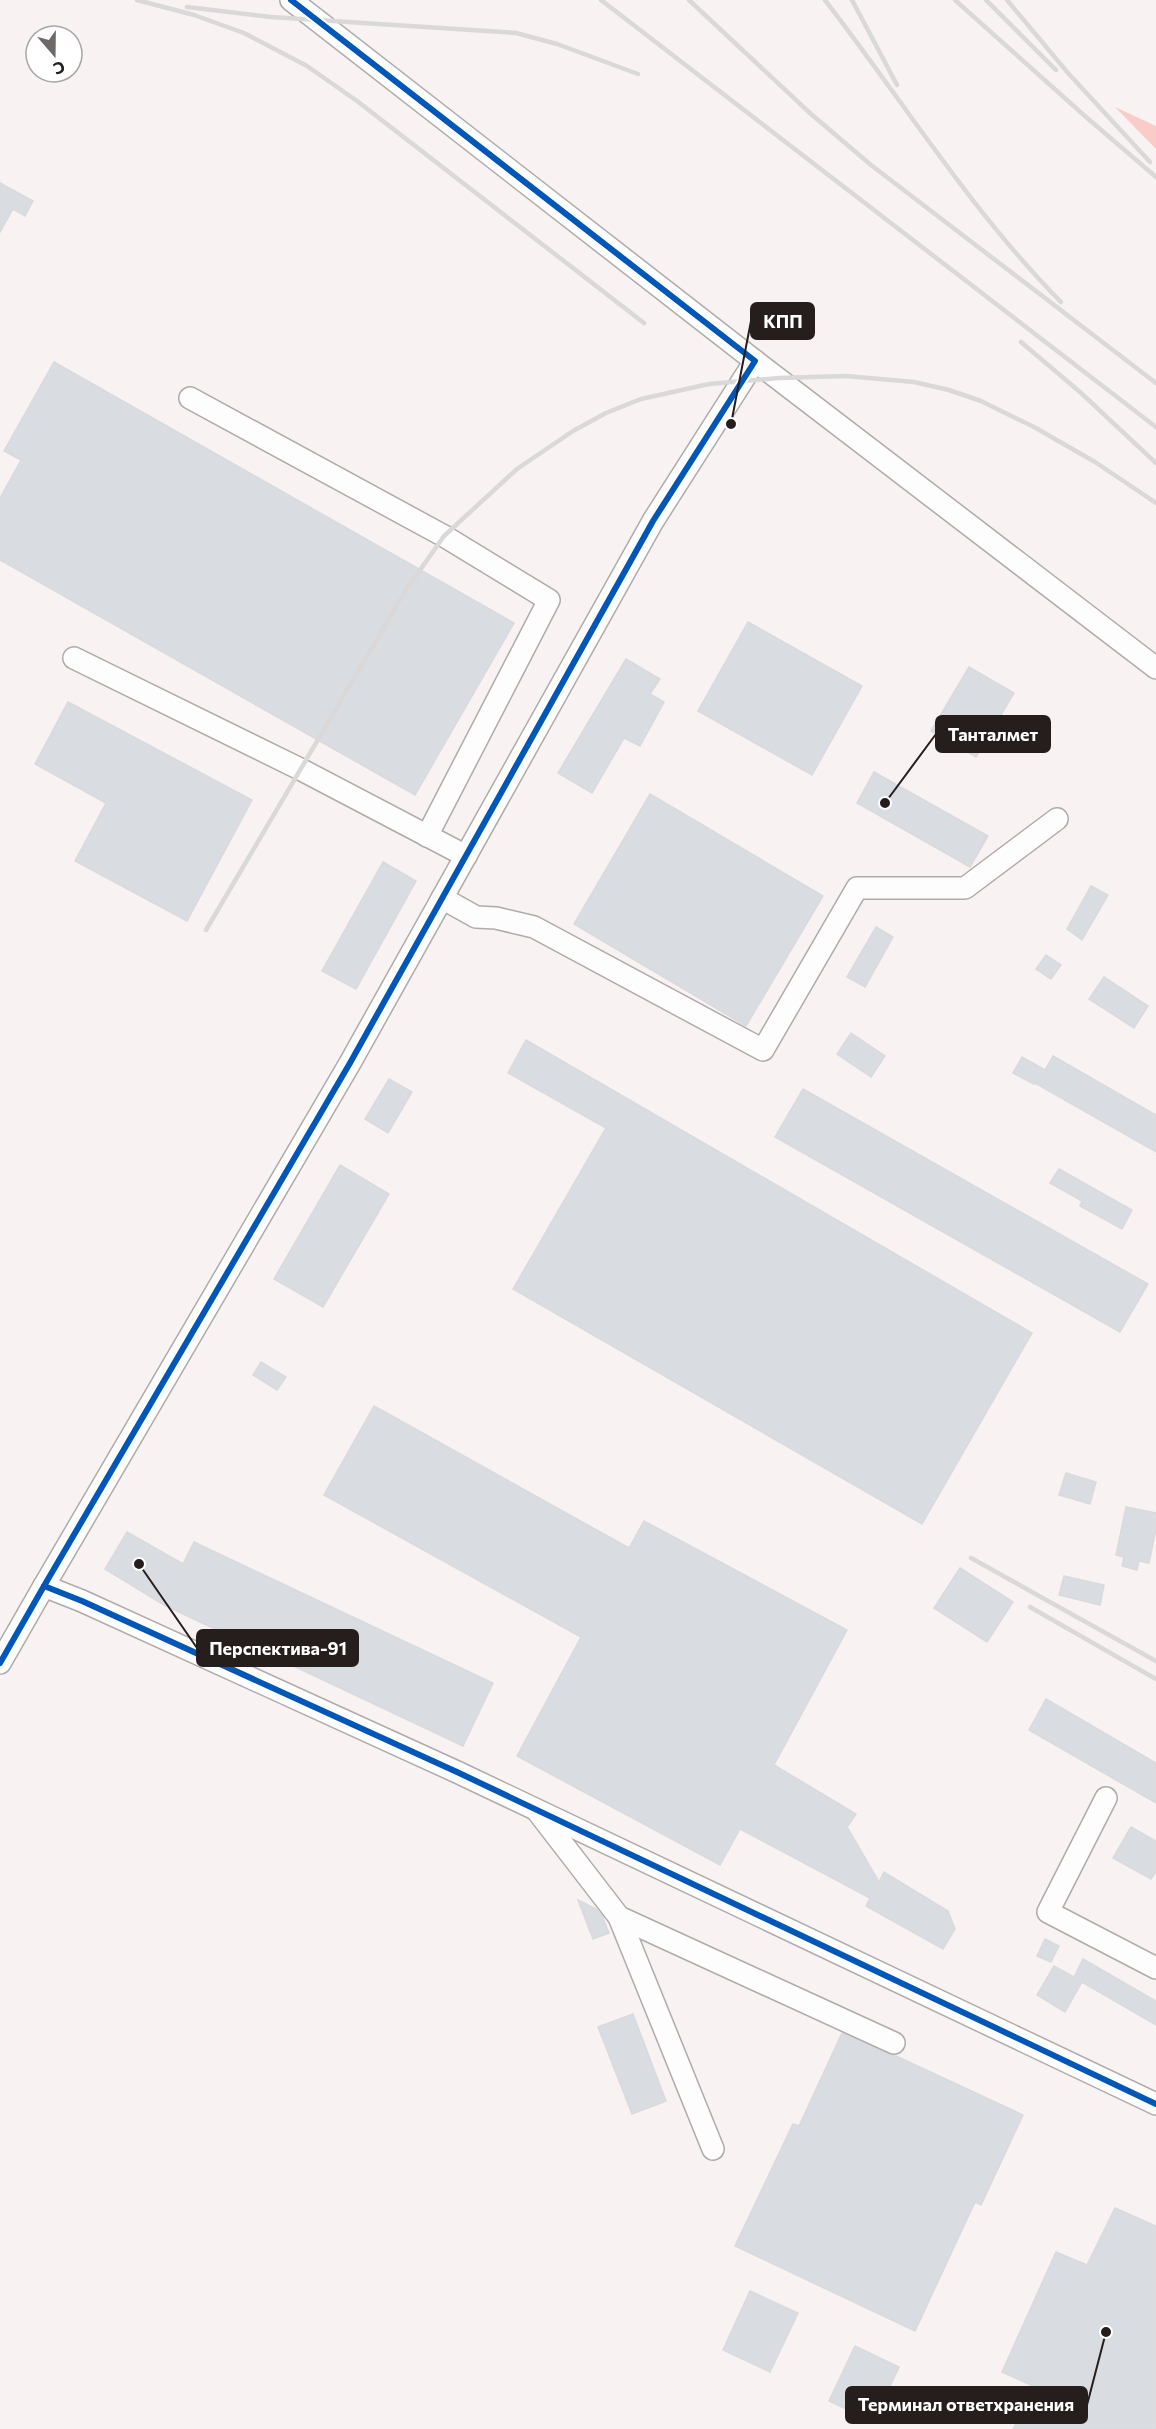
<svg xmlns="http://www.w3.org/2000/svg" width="1156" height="2429" viewBox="0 0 1156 2429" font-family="Commissioner,sans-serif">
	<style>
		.green { fill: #faccc8 }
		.building { fill: #d9dce1; stroke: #dadadd; stroke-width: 1.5 }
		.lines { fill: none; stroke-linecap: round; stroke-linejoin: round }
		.minor-casing { stroke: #b0aaa9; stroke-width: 24 }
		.minor { stroke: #fefdfd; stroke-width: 21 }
		.rail { stroke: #dad8d8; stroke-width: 4.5 }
		.cycleway-casing { stroke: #fff; stroke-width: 10 }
		.cycleway { stroke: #0057b8; stroke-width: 6 }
		.leader { fill: none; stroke: #251e1d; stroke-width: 2 }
		.callout-dot { fill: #251e1d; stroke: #fff; stroke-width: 2 }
		.callout { fill: #251e1d; stroke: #251e1d; stroke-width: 2 }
		.callout-label { font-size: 18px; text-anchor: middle; font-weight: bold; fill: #fff }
	</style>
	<rect width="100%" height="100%" fill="#f8f2f2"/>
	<path class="green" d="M1115 107 1156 126V149Z"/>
	<g class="building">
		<path d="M0 183 33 201 25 216 13 209 0 232Z"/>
		<path d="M54 362 514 623 415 795 0 560V498L21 460 4 451Z"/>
		<path d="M748 622 862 686 812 775 698 711Z"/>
		<path d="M626 659 660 679 650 694 664 702 640 746 624 738 592 793 558 773Z"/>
		<path d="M969 667 1014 693 976 757 931 731Z"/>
		<path d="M68 702 252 800 187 921 75 861 106 803 35 764Z"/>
		<path d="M874 772 988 836 970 867 857 803Z"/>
		<path d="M650 794 823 896 746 1026 574 924Z"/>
		<path d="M383 862 416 881 356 989 322 971Z"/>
		<path d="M1091 886 1108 895 1082 940 1067 929Z"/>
		<path d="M876 927 893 937 865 987 847 977Z"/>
		<path d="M1046 955 1061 965 1051 979 1036 969Z"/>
		<path d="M1104 977 1148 1006 1134 1028 1089 999Z"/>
		<path d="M851 1033 885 1056 871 1077 837 1054Z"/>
		<path d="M526 1040 1032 1333 922 1524 513 1289 606 1128 508 1073Z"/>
		<path d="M1053 1056 1156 1115V1152L1035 1083 1034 1084 1013 1073 1022 1057 1045 1070Z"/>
		<path d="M389 1079 412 1092 388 1133 365 1119Z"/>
		<path d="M803 1089 1148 1284 1120 1332 775 1137Z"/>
		<path d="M340 1165 389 1194 323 1307 274 1279Z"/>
		<path d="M1059 1169 1132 1210 1122 1229 1080 1206 1082 1201 1050 1183Z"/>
		<path d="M261 1362 286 1377 277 1390 253 1375Z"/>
		<path d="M374 1406 629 1548 644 1521 847 1630 774 1765 856 1814 847 1827 879 1882 884 1872 948 1911 955 1929 943 1949 866 1906 870 1898 740 1829 720 1865 517 1756 581 1637 324 1495Z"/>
		<path d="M1066 1473 1096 1482 1090 1504 1059 1495Z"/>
		<path d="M1126 1507 1156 1513V1529L1149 1563 1139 1561 1137 1570 1122 1566 1124 1557 1116 1555Z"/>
		<path d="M127 1532 183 1564 194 1542 493 1683 463 1746 164 1605 105 1569Z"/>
		<path d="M960 1568 1013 1602 987 1642 934 1608Z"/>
		<path d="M1064 1576 1104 1585 1100 1605 1059 1595Z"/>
		<path d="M1046 1699 1156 1763V1803L1029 1730Z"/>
		<path d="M1131 1827 1156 1841V1872L1151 1879 1113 1858Z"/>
		<path d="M578 1900 596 1909 602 1916 609 1933 593 1939Z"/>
		<path d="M1045 1939 1059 1946 1051 1962 1037 1956Z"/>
		<path d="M1083 1959 1156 2001V2025L1082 1982 1065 2012 1037 1995 1054 1966 1074 1977Z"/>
		<path d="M633 2014 666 2101 632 2114 598 2027Z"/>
		<path d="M842 2033 889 2055 896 2056 1023 2115 981 2205 975 2202 915 2331 735 2246 793 2124 799 2126Z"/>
		<path d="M1115 2208 1156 2226V2429H1013L1033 2386 1002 2372 1056 2252 1087 2265Z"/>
		<path d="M750 2291 798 2313 770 2372 723 2350Z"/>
		<path d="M855 2346 899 2367 873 2422 829 2401Z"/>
	</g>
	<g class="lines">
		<g class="minor-casing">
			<g id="minor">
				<path d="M755 361 1156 668"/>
				<path d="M190 398 444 536 549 600 427 836"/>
				<path d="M74 658 300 769 466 856"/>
				<path d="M442 898 476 917 496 918 534 927 763 1050 857 888H965L1057 819"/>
				<path d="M44 1586 350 1063 653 521 755 361 291 0"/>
				<path d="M0 1663 44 1586 82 1601 457 1772 1156 2104"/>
				<path d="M1106 1798 1048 1912 1156 1968"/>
				<path d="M538 1812 619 1917 894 2043"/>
				<path d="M619 1917 713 2149"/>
			</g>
		</g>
		<use href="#minor" class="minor"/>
		<g class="rail">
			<path d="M137 0 194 15 244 33 307 66 357 101 644 323"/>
			<path d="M601 0 1156 427"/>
			<path d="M689 0 811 114 871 165 1156 383"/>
			<path d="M825 0C903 101 971 211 1061 302"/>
			<path d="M852 0 897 85"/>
			<path d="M955 0 1086 117 1156 177"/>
			<path d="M986 0 1056 70"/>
			<path d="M1007 0 1068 73 1150 162"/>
			<path d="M187 7 271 17 516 33 557 44 638 74"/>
			<path d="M1021 342 1080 392 1156 463"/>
			<path d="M206 930 406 590 444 536 517 469 573 431 606 413 641 399 709 384 779 378 846 376 914 382 949 390 981 401 1034 427 1095 462 1156 503"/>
			<path d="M971 1558 1156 1661"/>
			<path d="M1030 1607 1156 1679"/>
		</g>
		<g class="cycleway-casing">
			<g id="cycleway">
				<path d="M44 1586 350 1063 653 521 755 361 291 0"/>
				<path d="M0 1663 44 1586 82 1601 457 1772 1156 2104"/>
			</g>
		</g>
		<use href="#cycleway" class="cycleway"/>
	</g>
	<path class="leader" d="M731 424L751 321M885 803L936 734M139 1564L197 1648M1106 2332L1087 2405"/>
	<g class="callout-dot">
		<circle cx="731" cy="424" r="6"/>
		<circle cx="885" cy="803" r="6"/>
		<circle cx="139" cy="1564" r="6"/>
		<circle cx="1106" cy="2332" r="6"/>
	</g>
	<g class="callout">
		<rect x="751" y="303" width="63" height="36" rx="6"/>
		<rect x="936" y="716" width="114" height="36" rx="6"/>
		<rect x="197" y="1630" width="161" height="36" rx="6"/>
		<rect x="846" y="2387" width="241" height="36" rx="6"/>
	</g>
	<g class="callout-label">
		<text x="783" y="328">КПП</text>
		<text x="993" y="741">Танталмет</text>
		<text x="278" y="1655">Перспектива-91</text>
		<text x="966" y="2411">Терминал ответхранения</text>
	</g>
	<g transform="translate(54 54) rotate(160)"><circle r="28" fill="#ffffff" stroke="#a8a5a5" stroke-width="1.5"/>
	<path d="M0-4.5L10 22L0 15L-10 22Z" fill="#6f6868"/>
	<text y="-9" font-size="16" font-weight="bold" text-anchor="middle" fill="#251e1d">С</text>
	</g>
</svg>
